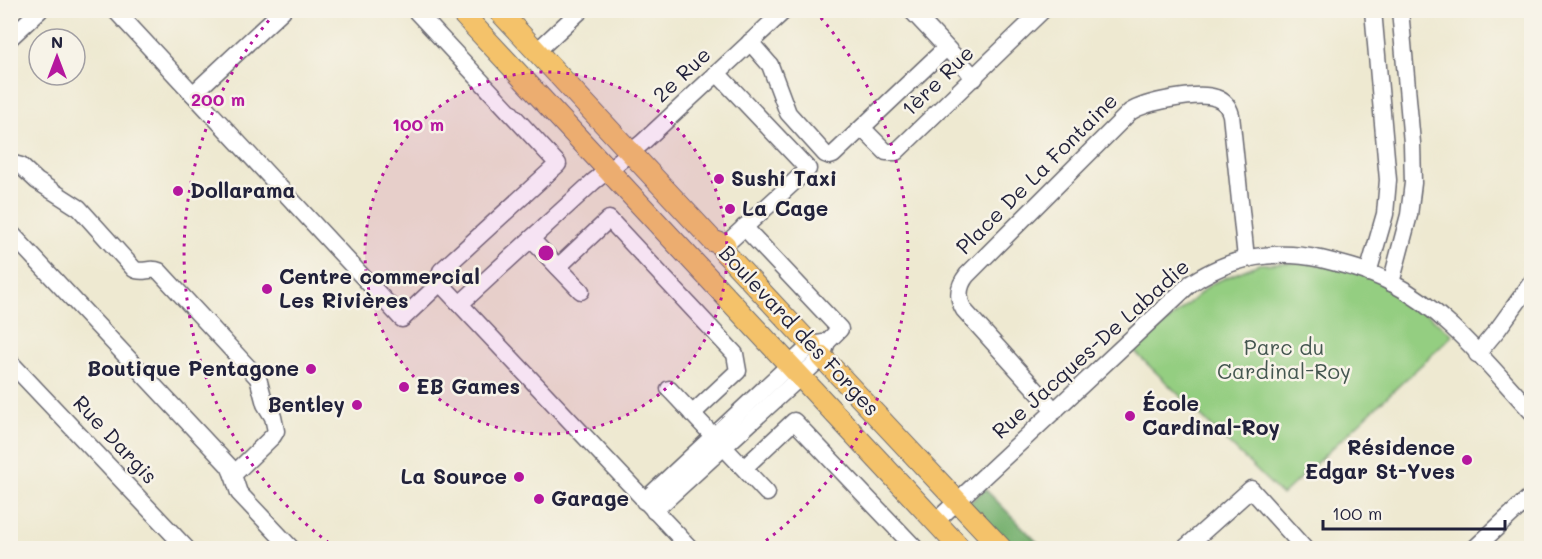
<svg xmlns="http://www.w3.org/2000/svg" width="1542" height="559" viewBox="0 0 1542 559" font-family="Mali,sans-serif">
	<style>
		.green { fill: #94ce81; stroke: #5b785e; stroke-width: 1.5 }
		.forest { fill: #77b16f; stroke: #4c6a55; stroke-width: 1.5 }
		.lines { fill: none; stroke-linecap: round; stroke-linejoin: round }
		.minor-casing { stroke: #696870; stroke-width: 19 }
		.major-casing { stroke: #696870; stroke-width: 23 }
		.minor { stroke: #fff; stroke-width: 16 }
		.major { stroke: #f4c26a; stroke-width: 21 }
		.ring { fill: none; stroke: #b5179e; stroke-width: 3; stroke-dasharray: 3 6 }
		.poi-dot { fill: #b5179e; stroke: #f7f3e8; stroke-width: 2 }
		.labels { text-anchor: middle; stroke-width: 5; stroke-linejoin: round; paint-order: stroke }
		.street-label { font-size: 21px; fill: #22223b; stroke: #f7f3e8 }
		.poi-label { font-size: 21px; font-weight: bold; fill: #22223b; stroke: #f7f3e8; text-anchor: start }
		.park-label { font-size: 21px; fill: #445650; stroke: #f7f3e8 }
		.centre { fill: #b5179e; stroke: #f7f3e8; stroke-width: 3 }
		.ring-label { font-size: 18px; text-anchor: middle; font-weight: bold; fill: #b5179e; stroke: #f7f3e8; stroke-width: 5; stroke-linejoin: round; paint-order: stroke }
	</style>
	<rect width="100%" height="100%" fill="#f7f3e8"/>
	<filter id="ink" filterUnits="userSpaceOnUse"><feTurbulence type="fractalNoise" baseFrequency=".0167" numOctaves="2"/><feDisplacementMap in="SourceGraphic" scale="12" xChannelSelector="R" yChannelSelector="G"/><feConvolveMatrix kernelMatrix="1 2 1 2 8 2 1 2 1" color-interpolation-filters="sRGB"/></filter>
	<filter id="wash" filterUnits="userSpaceOnUse"><feTurbulence type="fractalNoise" baseFrequency=".008" numOctaves="4" result="noise"/><feDisplacementMap in="SourceGraphic" scale="24" xChannelSelector="R" yChannelSelector="G"/><feGaussianBlur stdDeviation="1.35" result="paint"/><feColorMatrix in="noise" values="0 0 0 0 0 0 0 0 0 0 0 0 0 0 0 0 0 1.4 0 .05"/><feComposite in="paint" operator="in"/></filter>
	<g filter="url(#wash)">
		<rect width="100%" height="100%" fill="#eee9d1"/>
		<path class="green" d="M1304 262 1378 275 1453 335 1282 495 1134 351 1211 284 1259 264Z"/>
		<path class="forest" d="M985 489 1043 548H1001L963 508Z"/>
	</g>
	<g filter="url(#ink)">
		<g class="lines">
			<g class="minor-casing">
				<g id="minor">
					<path d="M115 10 402 319 440 283 441 271 558 164 415 10"/>
					<path d="M911 10 975 78"/>
					<path d="M10 38 40 10"/>
					<path d="M750 42 770 65 788 113 825 154 830 156 833 155 946 48"/>
					<path d="M536 52 581 10"/>
					<path d="M717 73 808 169 725 245"/>
					<path d="M193 94 283 10"/>
					<path d="M862 128 886 152H896L1043 10"/>
					<path d="M10 163 21 166 37 181 79 208 134 269C142 274 150 267 159 271L258 378 265 404 273 417 276 431 273 436 233 475 239 493 291 548"/>
					<path d="M10 232 229 466 233 475"/>
					<path d="M531 239 581 291"/>
					<path d="M558 267 609 219 735 354 738 371 692 414"/>
					<path d="M1368 273 1385 214 1388 180 1373 10"/>
					<path d="M440 283 690 548"/>
					<path d="M1391 283 1409 215 1413 183 1412 143 1400 10"/>
					<path d="M460 304 593 182 642 143 785 10"/>
					<path d="M1477 354 1498 329 1532 282"/>
					<path d="M10 362 186 548"/>
					<path d="M669 389 767 493"/>
					<path d="M1055 411 964 310C957 298 958 286 967 275L1130 112C1145 102 1199 91 1216 98 1225 101 1229 107 1231 115L1246 258"/>
					<path d="M744 468 794 421 915 548"/>
					<path d="M644 501 811 345 822 343"/>
					<path d="M654 511 822 357 827 342 840 329 744 227"/>
					<path d="M935 522 1190 284C1230 257 1275 249 1321 259 1345 265 1369 271 1390 282 1447 311 1489 366 1532 412"/>
					<path d="M1185 548 1251 489 1304 548"/>
					<path d="M1475 548 1532 495"/>
				</g>
			</g>
			<g class="major-casing">
				<g id="major">
					<path d="M459 10 960 548"/>
					<path d="M498 10 713 241 725 245 724 252 811 345"/>
					<path d="M822 357 1001 548"/>
				</g>
			</g>
			<use href="#minor" class="minor"/>
			<use href="#major" class="major"/>
		</g>
	</g>
	<circle cx="546" cy="253" r="181" fill="#b5179e" fill-opacity=".12"/>
	<g class="ring">
		<circle cx="546" cy="253" r="181"/>
		<path d="M336 548A362 362 0 0 1 277 11M815 11A362 362 0 0 1 756 548"/>
	</g>
	<g class="poi-dot">
		<circle cx="719" cy="179" r="6"/>
		<circle cx="178" cy="191" r="6"/>
		<circle cx="730" cy="209" r="6"/>
		<circle cx="267" cy="289" r="6"/>
		<circle cx="311" cy="369" r="6"/>
		<circle cx="404" cy="387" r="6"/>
		<circle cx="357" cy="405" r="6"/>
		<circle cx="1130" cy="416" r="6"/>
		<circle cx="1467" cy="460" r="6"/>
		<circle cx="519" cy="477" r="6"/>
		<circle cx="539" cy="499" r="6"/>
	</g>
	<g class="labels">
		<g class="street-label">
			<text transform="translate(682 75) rotate(-43)" y="7">2e Rue</text>
			<text transform="translate(938 81) rotate(-44)" y="7">1ère Rue</text>
			<text transform="translate(1037 174) rotate(-45)" y="7">Place De La Fontaine</text>
			<text transform="translate(799 331) rotate(47)" y="7">Boulevard des Forges</text>
			<text transform="translate(1091 349) rotate(-42)" y="7">Rue Jacques-De Labadie</text>
			<text transform="translate(115 440) rotate(47)" y="7">Rue Dargis</text>
		</g>
		<g class="poi-label">
			<text x="731" y="186">Sushi Taxi</text>
			<text x="190" y="198">Dollarama</text>
			<text x="742" y="216">La Cage</text>
			<text x="279" y="284">Centre commercial<tspan x="279" dy="24">Les Rivières</tspan></text>
			<text x="299" y="376" text-anchor="end">Boutique Pentagone</text>
			<text x="416" y="394">EB Games</text>
			<text x="1142" y="411">École<tspan x="1142" dy="24">Cardinal-Roy</tspan></text>
			<text x="345" y="412" text-anchor="end">Bentley</text>
			<text x="1455" y="455" text-anchor="end">Résidence<tspan x="1455" dy="24">Edgar St-Yves</tspan></text>
			<text x="507" y="484" text-anchor="end">La Source</text>
			<text x="551" y="506">Garage</text>
		</g>
		<g class="park-label">
			<text x="1284" y="355">Parc du<tspan x="1284" dy="24">Cardinal-Roy</tspan></text>
		</g>
	</g>
	<circle cx="546" cy="253" r="9" class="centre"/>
	<g class="ring-label">
		<text x="218" y="106">200 m</text>
		<text x="418" y="131">100 m</text>
	</g>
	<rect width="1542" height="559" fill="none" stroke="#f7f3e8" stroke-width="36"/>
	<g transform="translate(57 57)"><circle r="28" fill="#f7f3e8" stroke="#a29fa3" stroke-width="1.5"/>
	<path d="M0-4.5L10 22L0 15L-10 22Z" fill="#b5179e"/>
	<text y="-9" font-size="16" font-weight="bold" text-anchor="middle" fill="#22223b">N</text>
	</g>
	<path d="M1323 520v9h182v-9" fill="none" stroke="#22223b" stroke-width="3"/>
	<text x="1332" y="520" font-size="18" fill="#22223b" stroke="#f7f3e8" stroke-width="4.5" paint-order="stroke">100 m</text>
</svg>
